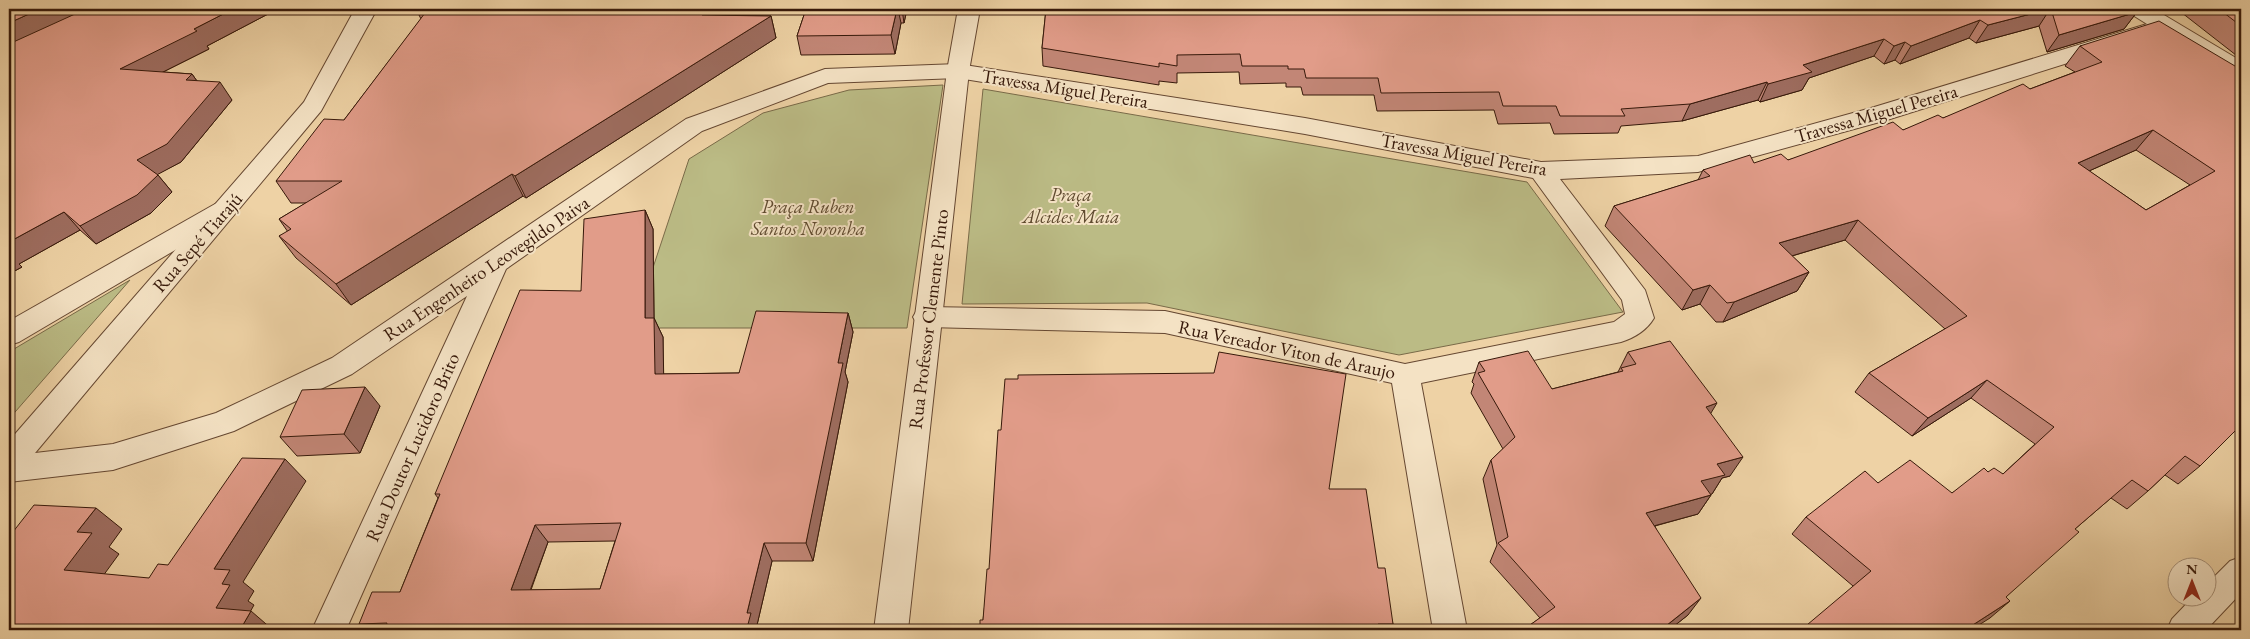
<svg xmlns="http://www.w3.org/2000/svg" width="2250" height="639" viewBox="0 0 2250 639" font-family="'EB Garamond',serif">
	<style>
		.green { fill: #bbbb85; stroke: #796a48 }
		.lines { fill: none; stroke-linecap: round; stroke-linejoin: round }
		.minor-casing { stroke: #654731; stroke-width: 2 }
		.tertiary-casing { stroke: #654731; stroke-width: 2 }
		.minor { fill: #f4e2c4; fill-rule: evenodd }
		.tertiary { fill: #f4e2c4; fill-rule: evenodd }
		.wall { fill: #c28676; stroke: #37190a; fill-rule: evenodd }
		.shaded-wall { fill: #9e6d60; stroke: #37190a }
		.building { fill: #e19c89; stroke: #37190a; fill-rule: evenodd }
		.labels { text-anchor: middle; stroke-width: 4; stroke-linejoin: round; paint-order: stroke }
		.street-label { font-size: 19px; fill: #37190a; stroke: #f4e2c4 }
		.park-label { font-size: 19px; font-style: italic; fill: #5f4a2f; stroke: #f4e2c4 }
	</style>
	<rect width="100%" height="100%" fill="#eed2a5"/>
	<filter id="stains"><feTurbulence type="fractalNoise" baseFrequency=".004" numOctaves="4"/><feColorMatrix values="0 0 0 0 .2 0 0 0 0 .09 0 0 0 0 .02 0 0 0 .5 -.17"/></filter>
	<radialGradient id="worn" r=".72"><stop offset=".6" stop-color="#630" stop-opacity="0"/><stop offset="1" stop-color="#630" stop-opacity=".3"/></radialGradient>
	<g class="green">
		<path d="M943 85 907 328H633L689 159 763 113 849 90Z"/>
		<path d="M983 89 1527 182 1623 312 1399 355 1147 303 962 304Z"/>
		<path d="M130 280 9 419V352Z"/>
	</g>
	<g class="lines">
		<g class="minor-casing">
			<g id="minor">
				<path d="M2128 9H2154L2241 61V78L2233 76 2163 33 1887 120 1698 172 1560 179 1645 290 1654 318C1647 330 1634 338 1621 342L1421 383 1467 630H1433L1392 383 1165 333 927 327 917 324 913 317 917 310 927 307 1165 311 1405 364 1614 322 1625 314 1622 300 1533 178 1305 134 958 78 828 83 702 131 506 269 346 630H312L467 296 352 374 234 431 113 470 9 482V456L113 444 216 413 332 358 686 119 825 69 958 64 1305 118 1541 162 1698 156 1871 108 2147 24 2131 14Z"/>
				<path d="M224 201 233 204 237 210 233 216 19 342 9 345V321L215 204Z"/>
				<path d="M2241 557V593L2206 630H2167L2172 619 2194 596H2208V583L2230 561Z"/>
			</g>
		</g>
		<g class="tertiary-casing">
			<g id="tertiary">
				<path d="M355 9H377L321 111 20 471 9 475V441L304 102Z"/>
				<path d="M958 9H980L969 71 908 630H874L947 71Z"/>
			</g>
		</g>
		<use href="#minor" class="minor"/>
		<use href="#tertiary" class="tertiary"/>
	</g>
	<g class="wall">
		<path d="M9 9H265L268 14 207 46 209 49 163 72 192 74 197 81 232 100 181 162 157 174 172 192 151 213 96 244 80 230 19 264 22 267 9 274Z"/>
		<path d="M416 9H718L716 15 771 16 776 38 526 198 523 196 351 305 296 258 279 236 288 232 279 219 306 203H291L276 181 344 120 421 19Z"/>
		<path d="M806 9H907L904 23H901L895 54 801 55 797 36Z"/>
		<path d="M1046 9H2132L2137 12 2124 29 2047 52 2039 26 1976 43 1969 38 1900 64 1895 60 1884 64 1874 56 1809 78 1802 90 1760 102 1758 100 1682 121 1621 126 1618 133 1554 134 1550 123 1498 124 1494 110 1377 111 1374 95H1303L1301 87H1286V83L1240 84 1239 72 1177 73V83L1159 81V85L1043 66 1042 48Z"/>
		<path d="M2177 9H2241V59Z"/>
		<path d="M2080 46 2238 69 2241 65V425L2200 466 2178 484 2165 475 2148 491 2127 509 2111 498 2075 529 2006 597 1990 618 1853 586 1792 534 1806 517 1878 483 1952 493 1988 472 2003 474 2035 444 1971 398 1912 436 1855 392 1869 373 1945 329 1845 240 1792 256 1809 272 1797 291 1723 322H1716L1700 304 1682 310 1605 226 1614 206 1698 180 1703 170 1788 160 1903 130 1943 118 2030 89 2075 72 2065 66ZM2136 150 2190 185 2146 210 2089 171Z"/>
		<path d="M645 210 653 229 654 318 663 337V374L739 373 848 313 853 332 845 372 848 382 813 561H772L757 625 759 629 797 630H365L359 624 400 592 438 498 435 494 581 291ZM615 541 600 589 531 590 548 542Z"/>
		<path d="M1628 352 1711 414 1730 476 1722 478 1712 494H1710L1711 495 1698 514 1655 526 1688 615 1669 630H1523L1540 618 1490 562 1497 545 1483 479 1491 460 1503 449 1471 393 1474 384 1472 382 1479 362 1552 389 1618 372Z"/>
		<path d="M380 406 360 453 297 456 280 437Z"/>
		<path d="M1378 568 1393 624 1390 630H980L983 620 989 569Z"/>
	</g>
	<g class="shaded-wall">
		<path d="M40 9H92L9 47V23Z"/>
		<path d="M233 9H265L268 14 207 46 209 49 133 87 120 69 194 29Z"/>
		<path d="M704 9H718L709 37 702 15Z"/>
		<path d="M897 9H898L901 23 895 54 891 35Z"/>
		<path d="M902 9H907L904 23Z"/>
		<path d="M2050 9 2039 26 1976 43 1988 25Z"/>
		<path d="M2137 12 2124 29 2047 52 2059 35Z"/>
		<path d="M771 16 776 38 526 198 515 176Z"/>
		<path d="M1980 20 1969 38 1900 64 1911 46Z"/>
		<path d="M1884 39 1874 56 1809 78 1802 90 1760 102 1768 84 1803 65Z"/>
		<path d="M1905 42 1895 60 1884 64 1894 46Z"/>
		<path d="M192 74 204 91 186 80Z"/>
		<path d="M220 82 232 100 181 162 151 178 137 160Z"/>
		<path d="M1767 82 1758 100 1682 121 1690 104Z"/>
		<path d="M2153 130 2136 150 2062 183 2078 163Z"/>
		<path d="M512 174 523 196 351 305 336 284Z"/>
		<path d="M158 175 172 192 151 213 96 244 80 226Z"/>
		<path d="M645 210 653 229 654 318 663 337 664 393 655 374 645 318Z"/>
		<path d="M64 212 80 230 19 264 22 267 9 274V242Z"/>
		<path d="M1858 220 1845 240 1768 263 1779 243Z"/>
		<path d="M1809 272 1797 291 1723 322 1734 302Z"/>
		<path d="M1710 285 1700 304 1682 310 1693 290Z"/>
		<path d="M848 313 853 332 845 372 848 382 813 561 806 543 838 363Z"/>
		<path d="M1987 380 1971 398 1912 436 1928 418Z"/>
		<path d="M365 387 380 406 360 453 344 434Z"/>
		<path d="M1717 403 1705 423 1706 407Z"/>
		<path d="M1743 457 1730 476 1722 478 1712 494 1689 500 1701 481 1717 464Z"/>
		<path d="M285 459 306 481 243 582 254 591 248 601 254 605 241 628 216 608 222 584 214 569Z"/>
		<path d="M1711 495 1698 514 1635 531 1646 513Z"/>
		<path d="M96 508 122 529 109 547 119 554 92 591 64 570 77 532Z"/>
		<path d="M535 525 548 542 524 607 511 590Z"/>
		<path d="M764 543 772 561 757 625 759 630 747 628V613Z"/>
		<path d="M1701 598 1688 615 1669 630H1661Z"/>
		<path d="M2010 601 1990 618 1971 630H1965Z"/>
		<path d="M251 611 273 630H240Z"/>
	</g>
	<g class="building">
		<path d="M9 9H40L9 23Z"/>
		<path d="M86 9H233L194 29 197 31 120 69 192 74 186 80 220 82 167 144 137 160 158 175 137 195 80 226 64 212 9 242V44Z"/>
		<path d="M416 9H704L702 15 771 16 515 176 512 174 336 284 279 236 291 229 279 219 342 181H276L324 119 344 120 428 9Z"/>
		<path d="M806 9H897L891 35 797 36Z"/>
		<path d="M1046 9H2050L1988 25 1980 20 1911 46 1905 42 1894 46 1884 39 1803 65 1812 72 1768 84 1767 82 1690 104 1621 109 1625 116H1560L1556 106H1503L1499 92 1381 93 1378 78H1306L1304 69H1288V66H1242L1240 54 1177 55V66L1159 63V67L1042 48Z"/>
		<path d="M2051 9H2132L2137 12 2059 35Z"/>
		<path d="M2219 9H2241V26Z"/>
		<path d="M2159 21 2240 69 2241 67V425L2200 466 2185 456 2148 491 2132 480 2075 529 2079 532 2006 597 2010 601 1965 630H1801L1871 571 1806 517 1865 471 1878 483 1910 460 1952 493 1984 468 1988 472 1994 468 2003 474 2054 427 1987 380 1928 418 1869 373 1967 316 1858 220 1779 243 1809 272 1734 302 1727 303 1710 285 1693 290 1614 206 1710 176 1703 170 1750 155 1754 163 1781 154 1788 160 1893 122 1903 130 1938 115 1943 118 2023 84 2030 89 2102 62 2080 46ZM2153 130 2215 171 2146 210 2078 163Z"/>
		<path d="M645 210V318H654L655 374 739 373 756 311 848 313 838 363H843L806 543H764L747 613H751L747 628 797 630H385L387 623 359 624 372 592H400L440 494H435L520 290 581 291 584 219ZM621 523 600 589 511 590 535 525Z"/>
		<path d="M1670 341 1717 403 1706 407 1743 457 1717 464 1725 475 1701 481 1711 495 1646 513 1701 598 1662 629 1663 630H1523L1555 607 1498 543 1508 537 1491 460 1515 437 1478 373 1485 371 1479 362 1528 351 1552 389 1623 371 1621 368 1636 364 1628 352Z"/>
		<path d="M1219 352 1346 374 1329 489H1366L1378 568H1385L1393 624H1378L1379 630H1299V627L1182 626V630H980V620H983L987 569H989L998 430H1001L1005 379H1018V375L1214 373Z"/>
		<path d="M365 387 344 434 280 437 302 390Z"/>
		<path d="M242 458 285 459 214 569 230 570 222 584 230 585 216 608 251 611 240 630H9V537L34 505 96 508 77 532 92 533 64 570 149 578 158 564 168 565Z"/>
	</g>
	<g class="labels">
		<g class="street-label">
			<text transform="translate(1065 88) rotate(9)" y="7">Travessa Miguel Pereira</text>
			<text transform="translate(1876 113) rotate(-16)" y="7">Travessa Miguel Pereira</text>
			<text transform="translate(1464 154) rotate(10)" y="7">Travessa Miguel Pereira</text>
			<text transform="translate(197 242) rotate(-49)" y="7">Rua Sepé Tiarajú</text>
			<text transform="translate(486 268) rotate(-34)" y="7">Rua Engenheiro Leovegildo Paiva</text>
			<text transform="translate(928 319) rotate(-83)" y="7">Rua Professor Clemente Pinto</text>
			<text transform="translate(1287 349) rotate(12)" y="7">Rua Vereador Viton de Araujo</text>
			<text transform="translate(412 447) rotate(-66)" y="7">Rua Doutor Lucidoro Brito</text>
		</g>
		<g class="park-label">
			<text x="1071" y="201">Praça<tspan x="1071" dy="22">Alcides Maia</tspan></text>
			<text x="808" y="213">Praça Ruben<tspan x="808" dy="22">Santos Noronha</tspan></text>
		</g>
	</g>
	<rect width="2250" height="639" fill="none" stroke="#eed2a5" stroke-width="30"/>
	<rect x="10" y="10" width="2230" height="619" fill="none" stroke="#37190a" stroke-width="2.5"/>
	<rect x="15" y="15" width="2220" height="609" fill="none" stroke="#37190a"/>
	<g transform="translate(2192 582)"><circle r="24" fill="#f4e2c4" stroke="#a8927a"/>
	<path d="M0-4L9 19L0 12L-9 19Z" fill="#8f2418"/>
	<text y="-8" font-size="14" font-weight="bold" text-anchor="middle" fill="#37190a">N</text>
	</g>
	<rect width="100%" height="100%" filter="url(#stains)"/>
	<rect width="100%" height="100%" fill="url(#worn)"/>
</svg>
